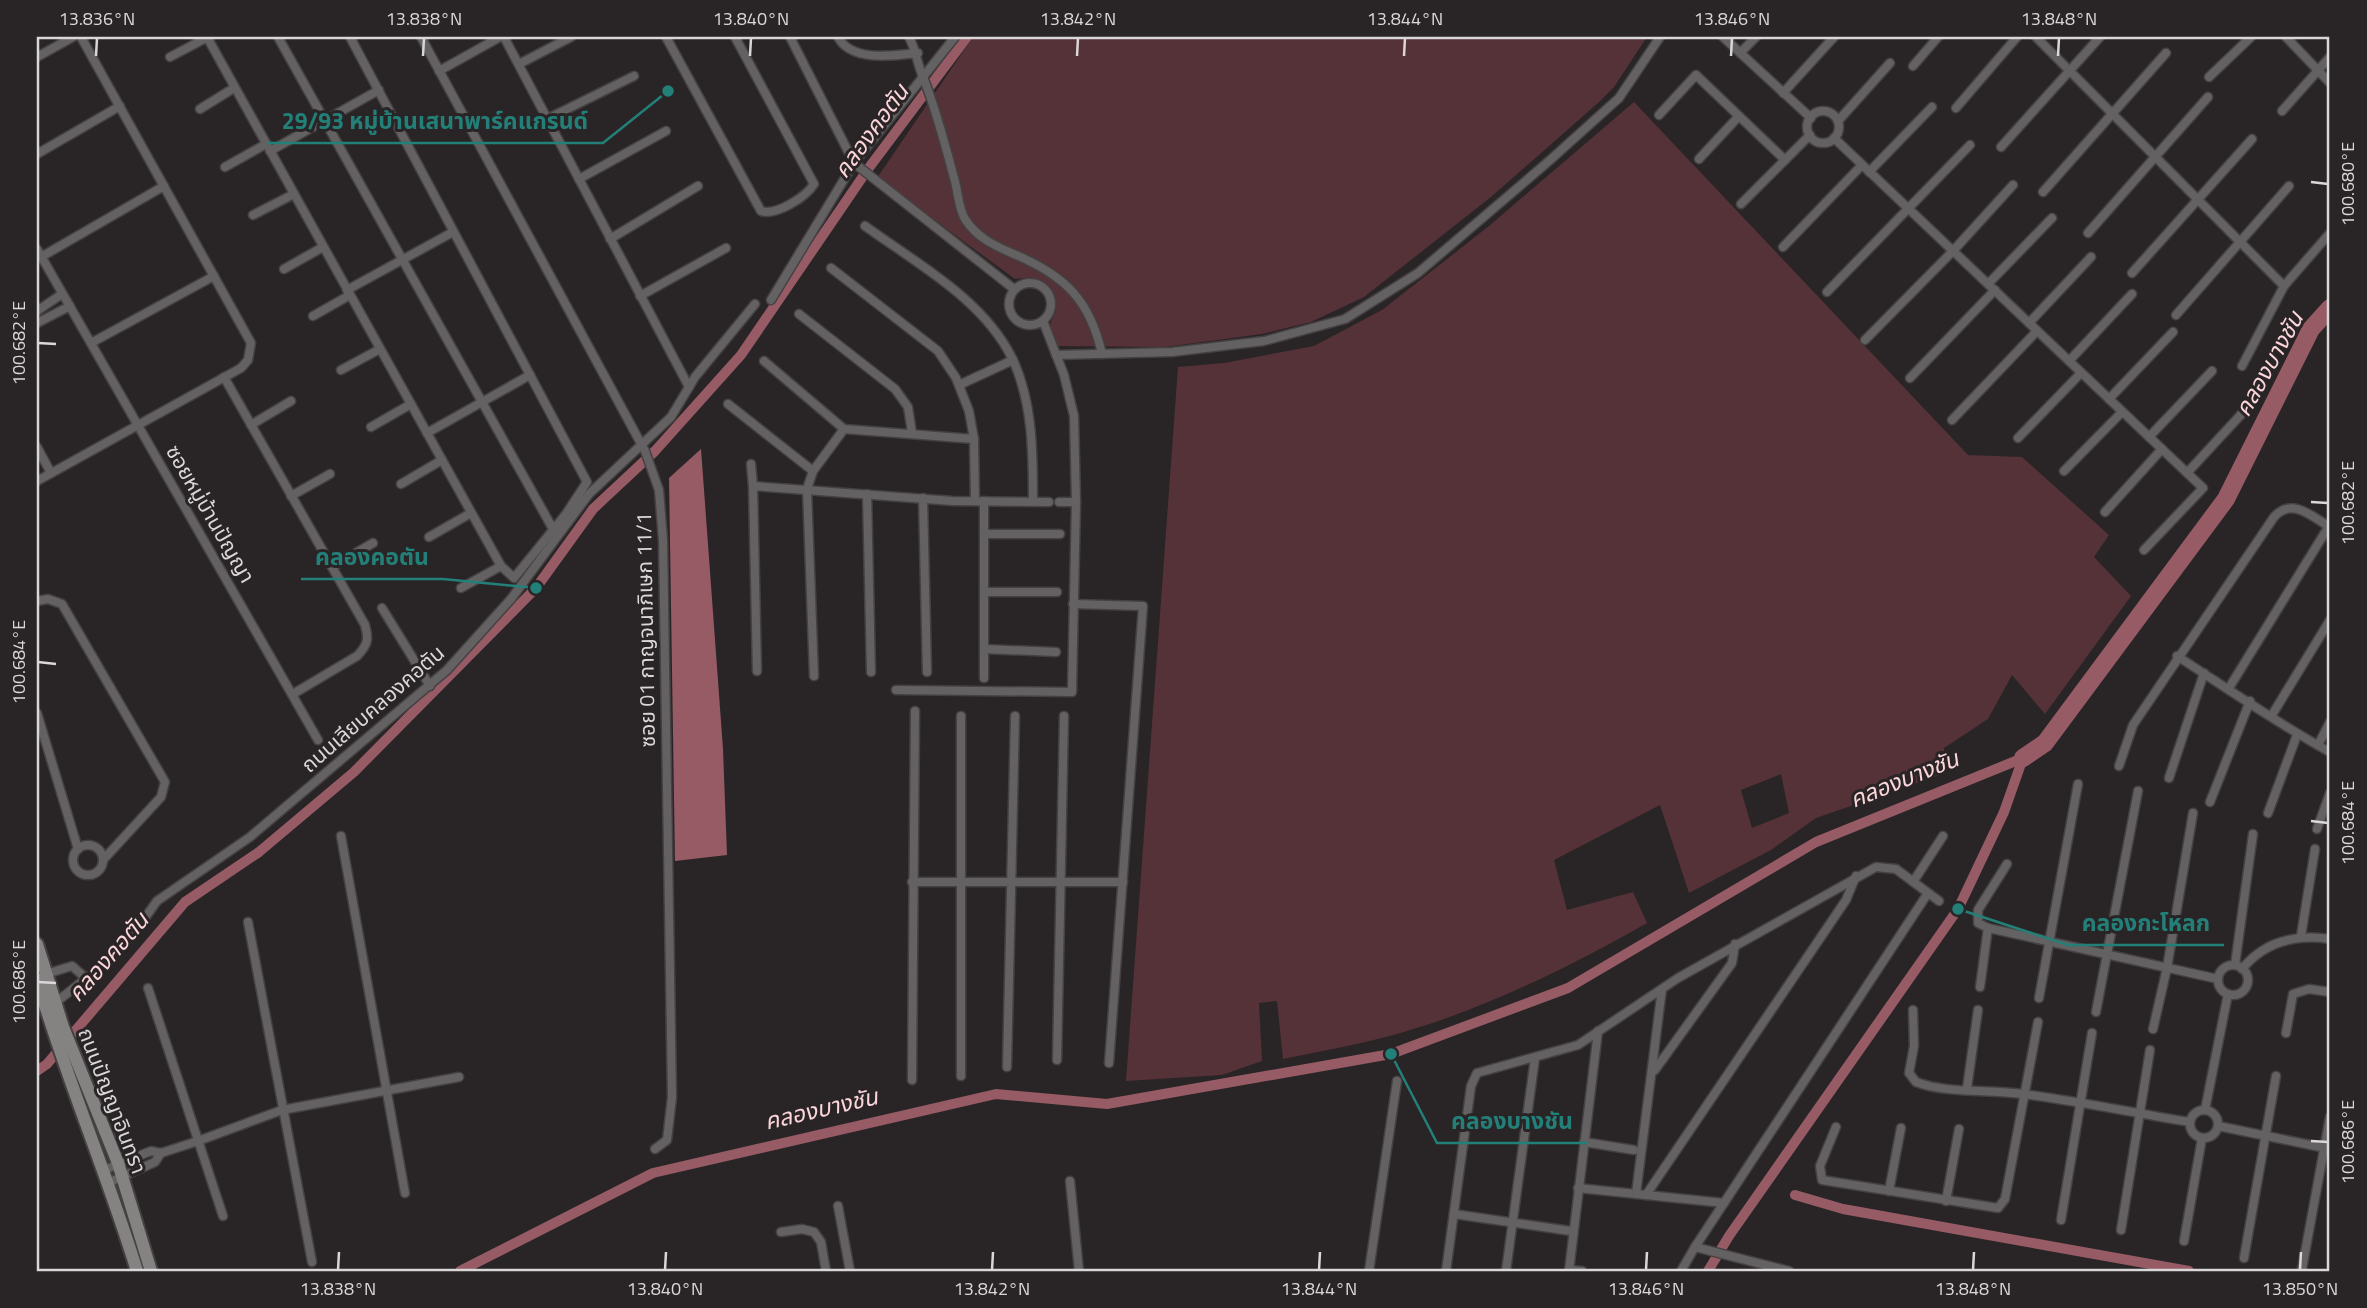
<svg xmlns="http://www.w3.org/2000/svg" width="2367" height="1308" viewBox="0 0 2367 1308" font-family="'Titillium Web','Noto Sans Thai',sans-serif">
	<style>
		.green { fill: #553138; fill-rule: evenodd }
		.water { fill: #975b66 }
		.lines { fill: none; stroke-linecap: round; stroke-linejoin: round }
		.canal { stroke: #975b66; stroke-width: 10 }
		.river { stroke: #975b66; stroke-width: 18 }
		.minor-casing { stroke: #454142; stroke-width: 11 }
		.secondary-casing { stroke: #454142; stroke-width: 16 }
		.minor { stroke: #636161; stroke-width: 8 }
		.secondary { stroke: #858282; stroke-width: 12 }
		.ticks { fill: none; stroke: #dad7d8; stroke-width: 2.5 }
		.labels { text-anchor: middle; stroke-width: 6; stroke-linejoin: round; paint-order: stroke }
		.street-label { font-size: 21px; fill: #dad7d8; stroke: #292526 }
		.water-label { font-size: 23px; font-style: italic; fill: #fcd6db; stroke: #292526 }
		.leader { fill: none; stroke: #238079; stroke-width: 2.5 }
		.callout-dot { fill: #238079; stroke: #292526; stroke-width: 2.5 }
		.callout-label { font-size: 23px; text-anchor: middle; font-weight: bold; fill: #238079; stroke: #292526; stroke-width: 6; stroke-linejoin: round; paint-order: stroke }
		.neatline { fill: none; stroke: #dad7d8; stroke-width: 2.5 }
		.ticks-label { font-size: 18px; text-anchor: middle; fill: #dad7d8 }
	</style>
	<rect width="100%" height="100%" fill="#292526"/>
	<g class="green">
		<path d="M973 37H1647L1614 87 1598 103 1491 197 1364 297 1311 322 1262 334 1165 347 1055 346C1053 341 1050 335 1050 330 1049 322 1055 316 1056 309 1059 282 1036 275 1015 279L877 178Z"/>
		<path d="M1634 102 1968 455 2022 457 2109 535 2094 557 2131 596 2045 714 2012 675 1988 719 1944 748 1946 773 1816 818 1771 850 1689 893 1660 805 1554 860 1567 910 1633 892 1647 923C1564 970 1475 1014 1382 1038 1350 1046 1316 1052 1283 1059L1277 1001 1259 1003 1262 1061 1222 1075 1126 1081 1178 367 1224 363 1314 346 1382 310 1489 226ZM1781 774 1789 813 1752 828 1741 790Z"/>
	</g>
	<path class="water" d="M701 449 723 749 727 855 675 861 669 478Z"/>
	<g class="lines">
		<g class="canal">
			<path d="M37 1071 47 1064 185 902 259 852 354 772 536 588 593 509 655 451 741 355 868 169 967 37"/>
			<path d="M1795 1195 1843 1209 2189 1271"/>
			<path d="M460 1271 653 1173 996 1094 1107 1104 1391 1054 1568 988 1816 842 2023 758"/>
			<path d="M1708 1271 1729 1236 1958 909 2004 812 2023 758"/>
		</g>
		<path class="river" d="M2023 758 2045 743 2226 499 2311 329 2330 308"/>
		<g class="minor-casing">
			<g id="minor">
				<path d="M207 37 501 566 514 578 566 514 587 482 350 37"/>
				<path d="M278 37 553 529"/>
				<path d="M421 37 645 451 659 490 663 540 672 1097 667 1140 655 1149"/>
				<path d="M504 37 689 387"/>
				<path d="M666 37 761 211C776 216 806 197 814 184L735 37"/>
				<path d="M790 37 854 163 1014 289"/>
				<path d="M838 37C851 62 893 56 918 53"/>
				<path d="M909 37C916 50 917 63 923 77 936 109 945 144 954 178 958 190 958 208 965 219 977 238 995 246 1016 255 1065 276 1090 300 1102 354"/>
				<path d="M1723 37 1811 118"/>
				<path d="M2036 37 2284 286"/>
				<path d="M2286 37 2330 83"/>
				<path d="M1740 53 1756 37"/>
				<path d="M37 57 73 37"/>
				<path d="M170 57 208 37"/>
				<path d="M519 64 571 37"/>
				<path d="M1913 66 1938 37"/>
				<path d="M439 71 500 37"/>
				<path d="M2209 77 2251 37"/>
				<path d="M1783 93 1834 37"/>
				<path d="M1956 108 2017 37"/>
				<path d="M200 109 234 88"/>
				<path d="M2282 111 2330 57"/>
				<circle cx="1823" cy="127" r="16"/>
				<path d="M1659 115 1696 75 1785 160"/>
				<path d="M549 118 634 76"/>
				<path d="M1838 121 1890 63"/>
				<path d="M1834 138 2203 488 2144 550"/>
				<path d="M2001 147 2100 37"/>
				<path d="M270 151 379 90"/>
				<path d="M37 154 120 106"/>
				<path d="M1699 159 1739 116"/>
				<path d="M225 167 266 144"/>
				<path d="M1869 172 1932 107"/>
				<path d="M579 179 666 131"/>
				<path d="M2043 192 2166 53"/>
				<path d="M1741 204 1810 135"/>
				<path d="M253 215 294 194"/>
				<path d="M865 226C916 263 983 299 1012 358 1033 402 1033 454 1033 501"/>
				<path d="M2088 233 2208 97"/>
				<path d="M610 239 698 186"/>
				<path d="M1783 247 1862 165"/>
				<path d="M37 249 318 740"/>
				<path d="M41 257 164 186"/>
				<path d="M831 268 938 351 956 378 969 411 974 439 975 501"/>
				<path d="M284 269 323 247"/>
				<path d="M2132 273 2252 139"/>
				<circle cx="1030" cy="304" r="21"/>
				<path d="M1988 284 2052 218"/>
				<path d="M347 290 453 232"/>
				<path d="M1827 292 1970 145"/>
				<path d="M640 296 726 248"/>
				<path d="M771 300 854 163 955 37"/>
				<path d="M37 311 62 294"/>
				<path d="M799 314 895 389 908 407 912 433"/>
				<path d="M2176 315 2289 186"/>
				<path d="M313 316 350 295"/>
				<path d="M37 323 70 306"/>
				<path d="M2029 323 2091 257"/>
				<path d="M1865 340 1953 251 2013 185"/>
				<path d="M91 343 214 276"/>
				<path d="M1056 355 1172 352 1264 341 1345 319 1418 273 1549 161 1619 98 1660 37"/>
				<path d="M764 361 844 429 974 439"/>
				<path d="M2069 361 2132 294"/>
				<path d="M2242 366 2284 286 2330 233"/>
				<path d="M341 370 380 349"/>
				<path d="M224 377 365 625C369 639 368 645 357 656L293 694"/>
				<path d="M1910 378 1995 290"/>
				<path d="M959 385 1013 360"/>
				<path d="M2109 399 2173 332"/>
				<path d="M728 404 813 471"/>
				<path d="M1952 420 2037 331"/>
				<path d="M251 425 291 401"/>
				<path d="M371 427 411 404"/>
				<path d="M427 433 530 375"/>
				<path d="M2149 437 2212 371"/>
				<path d="M2018 438 2081 373"/>
				<path d="M37 447 51 473"/>
				<path d="M751 464 753 486"/>
				<path d="M2064 471 2122 412"/>
				<path d="M2187 473 2248 407"/>
				<path d="M37 481 241 368 248 360 251 343 81 37"/>
				<path d="M401 484 442 460"/>
				<path d="M867 494 871 672"/>
				<path d="M291 496 330 474"/>
				<path d="M923 498 927 672"/>
				<path d="M984 501V678"/>
				<path d="M1059 502H1076"/>
				<path d="M2105 512 2162 449"/>
				<path d="M984 534H1060"/>
				<path d="M429 537 471 513"/>
				<path d="M332 567 373 543"/>
				<path d="M461 588 501 566"/>
				<path d="M984 592H1057"/>
				<path d="M37 601 48 599 62 604 165 782 161 797 103 860"/>
				<path d="M1073 604 1143 606 1109 1063"/>
				<path d="M382 608 430 686"/>
				<path d="M984 649 1056 652"/>
				<path d="M2177 656C2228 689 2278 724 2330 752"/>
				<path d="M757 671 753 486 953 501 1049 502"/>
				<path d="M814 676 807 489 813 471 844 429"/>
				<path d="M2229 688 2329 526"/>
				<path d="M896 690 1072 692 1076 502 1074 416 1064 375 1043 321"/>
				<path d="M37 713 78 849"/>
				<path d="M2272 715 2330 620"/>
				<path d="M2318 745 2330 722"/>
				<path d="M2119 766 2133 725 2274 517C2292 497 2311 516 2330 527"/>
				<path d="M2169 778 2204 673"/>
				<path d="M2210 802 2250 701"/>
				<path d="M2268 813 2297 735"/>
				<path d="M2317 829 2330 793"/>
				<path d="M341 836 405 1193"/>
				<circle cx="88" cy="860" r="15"/>
				<path d="M2007 864 1978 910V923L1988 928 2218 979"/>
				<path d="M912 882H1123"/>
				<path d="M1913 882 1943 836"/>
				<path d="M248 922 312 1262"/>
				<path d="M2301 936 2315 849"/>
				<path d="M2235 965 2253 834"/>
				<circle cx="2233" cy="980" r="15"/>
				<path d="M2242 969C2265 941 2296 934 2330 939"/>
				<path d="M46 974 72 966 88 980"/>
				<path d="M1980 987 1988 928"/>
				<path d="M148 988 223 1216"/>
				<path d="M2039 998 2078 784"/>
				<path d="M55 1003 103 965 135 932 157 901 250 837 447 670 511 599 589 494 671 417 695 377 755 304"/>
				<path d="M1913 1010 1914 1046 1909 1073 1916 1082C1947 1094 1989 1089 2023 1094 2079 1101 2134 1113 2190 1122"/>
				<path d="M2096 1012 2138 791"/>
				<path d="M2153 1029 2167 968 2193 813"/>
				<path d="M2286 1033 2293 994 2309 989 2330 992"/>
				<path d="M1057 1060 1064 716"/>
				<path d="M1007 1067 1015 716"/>
				<path d="M1655 1070 1732 963 1735 944"/>
				<path d="M961 1076V716"/>
				<path d="M912 1080 915 711"/>
				<path d="M1967 1088 1978 1010"/>
				<circle cx="2204" cy="1124" r="14"/>
				<path d="M2205 1110 2228 994"/>
				<path d="M2218 1126 2330 1149"/>
				<path d="M1836 1127 1820 1166 1822 1180 1998 1208 2005 1199 2038 1022"/>
				<path d="M1584 1142 1634 1150"/>
				<path d="M104 1170 151 1151 161 1153 198 1141 282 1110 459 1077"/>
				<path d="M1070 1181 1079 1271"/>
				<path d="M108 1183 155 1162 161 1153"/>
				<path d="M1578 1188 1724 1203"/>
				<path d="M1889 1191 1901 1128"/>
				<path d="M1636 1194 1662 989"/>
				<path d="M1646 1195 1846 900 1856 876"/>
				<path d="M1946 1201 1959 1129"/>
				<path d="M838 1206 850 1271"/>
				<path d="M1454 1214 1571 1231"/>
				<path d="M2061 1220 2092 1033"/>
				<path d="M2121 1230 2150 1050"/>
				<path d="M781 1232 802 1229 814 1232 821 1242 826 1271"/>
				<path d="M2184 1241 2202 1138"/>
				<path d="M2244 1258 2276 1076"/>
				<path d="M2302 1269 2330 1117"/>
				<path d="M1569 1270 1582 1271"/>
				<path d="M1369 1271 1397 1081"/>
				<path d="M1446 1271 1471 1086 1477 1073 1578 1045 1678 978 1876 867 1896 869 1939 901"/>
				<path d="M1506 1271 1535 1058"/>
				<path d="M1569 1271 1598 1031"/>
				<path d="M1681 1271 1695 1247"/>
				<path d="M1789 1271 1695 1247 1928 893"/>
			</g>
		</g>
		<g class="secondary-casing">
			<g id="secondary">
				<path d="M37 944 63 1027 118 1163 151 1271"/>
				<path d="M37 979C66 1078 107 1173 137 1271"/>
			</g>
		</g>
		<use href="#minor" class="minor"/>
		<use href="#secondary" class="secondary"/>
	</g>
	<path class="ticks" d="M96 56 97 38M423 56 424 38M750 56 751 38M1077 56 1078 38M1404 56 1405 38M1731 56 1732 38M2058 56 2059 38M2311 182 2328 184M38 343 56 344M2311 502 2328 503M38 662 56 664M2311 821 2328 823M38 982 56 983M2311 1141 2328 1142M338 1270 339 1252M665 1270 666 1252M992 1270 993 1252M1319 1270 1320 1252M1646 1270 1647 1252M1973 1270 1974 1252M2300 1270 2301 1252"/>
	<g class="labels">
		<g class="street-label">
			<text transform="translate(210 514) rotate(60)" y="7">ซอยหมู่บ้านปัญญา</text>
			<text transform="translate(646 630) rotate(-91)" y="7">ซอย 01 กาญจนาภิเษก 11/1</text>
			<text transform="translate(373 709) rotate(-41)" y="7">ถนนเลียบคลองคอตัน</text>
			<text transform="translate(112 1101) rotate(69)" y="7">ถนนปัญญาอินทรา</text>
		</g>
		<g class="water-label">
			<text transform="translate(871 131) rotate(-54)" y="8">คลองคอตัน</text>
			<text transform="translate(2269 364) rotate(-61)" y="8">คลองบางชัน</text>
			<text transform="translate(1904 779) rotate(-22)" y="8">คลองบางชัน</text>
			<text transform="translate(108 957) rotate(-49)" y="8">คลองคอตัน</text>
			<text transform="translate(821 1109) rotate(-13)" y="8">คลองบางชัน</text>
		</g>
	</g>
	<path class="leader" d="M668 91L603 143H268M536 588L443 579H301M1958 909L2068 945H2224M1391 1054L1437 1143H1587"/>
	<g class="callout-dot">
		<circle cx="668" cy="91" r="7"/>
		<circle cx="536" cy="588" r="7"/>
		<circle cx="1958" cy="909" r="7"/>
		<circle cx="1391" cy="1054" r="7"/>
	</g>
	<g class="callout-label">
		<text x="435" y="129">29/93 หมู่บ้านเสนาพาร์คแกรนด์</text>
		<text x="372" y="565">คลองคอตัน</text>
		<text x="2146" y="931">คลองกะโหลก</text>
		<text x="1512" y="1129">คลองบางชัน</text>
	</g>
	<rect width="2367" height="1308" fill="none" stroke="#292526" stroke-width="77"/>
	<rect x="38" y="38" width="2290" height="1232" class="neatline"/>
	<g class="ticks-label">
		<text x="97" y="25">13.836°N</text>
		<text x="424" y="25">13.838°N</text>
		<text x="751" y="25">13.840°N</text>
		<text x="1078" y="25">13.842°N</text>
		<text x="1405" y="25">13.844°N</text>
		<text x="1732" y="25">13.846°N</text>
		<text x="2059" y="25">13.848°N</text>
		<text transform="translate(2348 184) rotate(-90)" y="6">100.680°E</text>
		<text transform="translate(19 343) rotate(-90)" y="6">100.682°E</text>
		<text transform="translate(2348 503) rotate(-90)" y="6">100.682°E</text>
		<text transform="translate(19 662) rotate(-90)" y="6">100.684°E</text>
		<text transform="translate(2348 823) rotate(-90)" y="6">100.684°E</text>
		<text transform="translate(19 982) rotate(-90)" y="6">100.686°E</text>
		<text transform="translate(2348 1142) rotate(-90)" y="6">100.686°E</text>
		<text x="338" y="1295">13.838°N</text>
		<text x="665" y="1295">13.840°N</text>
		<text x="992" y="1295">13.842°N</text>
		<text x="1319" y="1295">13.844°N</text>
		<text x="1646" y="1295">13.846°N</text>
		<text x="1973" y="1295">13.848°N</text>
		<text x="2300" y="1295">13.850°N</text>
	</g>
</svg>
